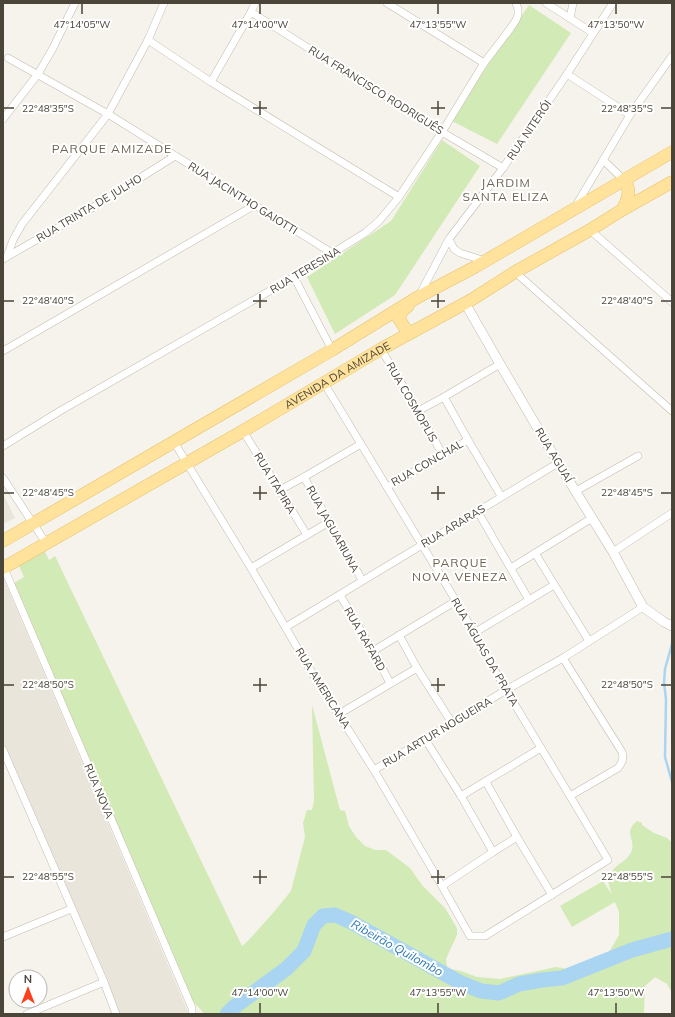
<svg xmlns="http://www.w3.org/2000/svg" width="675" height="1017" viewBox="0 0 675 1017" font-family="Mulish,sans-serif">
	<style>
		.residential { fill: #eae5da }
		.green { fill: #d2eab5 }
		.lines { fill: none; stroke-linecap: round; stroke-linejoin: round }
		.stream { stroke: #a9d4f2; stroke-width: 2.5 }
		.river { stroke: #a9d4f2; stroke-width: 15 }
		.minor-casing { stroke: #c2bbae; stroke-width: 8 }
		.tertiary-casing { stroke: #c2bbae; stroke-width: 10 }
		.primary-casing { stroke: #e6c16a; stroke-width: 13 }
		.minor { stroke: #fff; stroke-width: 7 }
		.tertiary { stroke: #fff; stroke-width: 9 }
		.primary { stroke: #ffe39c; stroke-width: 12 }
		.ticks { fill: none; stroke: #4b4439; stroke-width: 1.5 }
		.labels { text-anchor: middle; stroke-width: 4; stroke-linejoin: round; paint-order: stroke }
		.street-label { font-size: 11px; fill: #4b4439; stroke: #fff }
		.neighbourhood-label { font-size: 12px; letter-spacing: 1px; fill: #6e6250; stroke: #fff }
		.water-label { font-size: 12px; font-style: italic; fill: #2e7ab2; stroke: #fff }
		.ticks-label { font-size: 10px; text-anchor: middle; fill: #4b4439; stroke: #fff; stroke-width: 4; stroke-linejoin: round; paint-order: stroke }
	</style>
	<rect width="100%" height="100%" fill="#f6f3ec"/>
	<g class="residential">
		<path d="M3 494 15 518 3 524Z"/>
		<path d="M3 577 189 1014H120L3 744Z"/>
	</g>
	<g class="green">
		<path d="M529 5 571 33 497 144 450 120Z"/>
		<path d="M442 140 480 166 395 295 335 334 307 277 391 221Z"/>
		<path d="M43 548 49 560 55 556 242 946 247 942 273 913 291 891 305 837 303 823 307 810H312L314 801 312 705 340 810 345 811 349 826 356 837 365 846 375 850H386L410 868 422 885 445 908 457 928V935L446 959 447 967 451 969 461 971 477 977 500 979 556 967 563 968 570 973 579 974 599 963 608 954 619 935V912L615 902 572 927 560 906 603 881 612 895 608 882C609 878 610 873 613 870 618 863 629 860 632 850 635 837 623 833 637 821L642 823V825L654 833 667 838 672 843V993L667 984 655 977 645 986 644 1014H204C201 1009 194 1003 190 999L14 583 24 577 17 561Z"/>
	</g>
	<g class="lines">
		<path class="stream" d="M672 644 665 669 664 683 666 699 665 757 672 782"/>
		<path class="river" d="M227 1014 234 1007 286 969 304 951 314 925 323 916 335 915 351 922 461 983 481 991 499 993 519 984 542 980 562 978 632 950 672 939"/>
		<g class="minor-casing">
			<g id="minor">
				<path d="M387 3 484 63"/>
				<path d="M546 3 593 33"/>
				<path d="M251 12 442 132 503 168"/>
				<path d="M570 18 573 3"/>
				<path d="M148 40 211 82 399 197"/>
				<path d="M8 58 108 114 332 253"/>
				<path d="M567 74 630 115"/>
				<path d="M211 82 251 12 255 3"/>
				<path d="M3 119 38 74 53 48 75 3"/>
				<path d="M603 160 624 180"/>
				<path d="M575 207 630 115 672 56"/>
				<path d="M590 230 672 302"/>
				<path d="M449 239 454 249 460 253 485 261"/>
				<path d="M7 257 13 240 22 224 108 114 148 40 164 3"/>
				<path d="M3 259 92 208 175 156"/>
				<path d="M515 272 672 411"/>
				<path d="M294 277 332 350"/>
				<path d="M420 294 449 239 503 168 567 74 613 3"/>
				<path d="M381 349 418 411 443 455"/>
				<path d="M3 351 255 205"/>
				<path d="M444 397 468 440 501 496"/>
				<path d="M418 411 444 397 500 364"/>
				<path d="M243 431 307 535"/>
				<path d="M174 442 251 568 312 673 374 770 442 886 470 936H485L608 860 570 796 506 690 456 601 324 383"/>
				<path d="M3 446 60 411 294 277 365 233 379 221 399 197 442 132 484 63 510 29 516 20 518 15V9L516 3"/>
				<path d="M304 477 362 580"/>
				<path d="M3 478 46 543"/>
				<path d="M387 487 468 440"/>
				<path d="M280 490 304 477 361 444"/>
				<path d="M576 491 638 456"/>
				<path d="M478 512 529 600"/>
				<path d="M613 552 672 513"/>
				<path d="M535 553 589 641"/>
				<path d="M4 568 192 1008V1014"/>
				<path d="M251 568 329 522"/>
				<path d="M511 568 592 518"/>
				<path d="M340 595 373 651 390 683"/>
				<path d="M286 627 558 463"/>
				<path d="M474 633 554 585"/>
				<path d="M399 635 417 668 452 723"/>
				<path d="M373 651 456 601"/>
				<path d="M563 658 622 752C624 759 622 763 618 768L570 796"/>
				<path d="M339 714 417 668"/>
				<path d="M425 739 461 796 493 852"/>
				<path d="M3 750 104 982 116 1014"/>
				<path d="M374 770 506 690 563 658 643 607"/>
				<path d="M486 782 517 837 552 895"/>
				<path d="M461 796 541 748"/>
				<path d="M442 886 493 852 517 837"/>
				<path d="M3 937 71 909"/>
				<path d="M27 1014 104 982"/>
			</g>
		</g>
		<g class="tertiary-casing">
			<path id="tertiary" d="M465 303 500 364 558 463 613 552 643 607 664 622 672 626"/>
		</g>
		<g class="primary-casing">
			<g id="primary">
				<path d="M622 210C628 200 632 189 624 180"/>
				<path d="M408 306 402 311 399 319 409 334"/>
				<path d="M3 541 332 350 418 297 475 267 672 152"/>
				<path id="s1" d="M3 568 243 431 381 349 471 300 515 272 590 230 622 210 672 182"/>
			</g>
		</g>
		<use href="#minor" class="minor"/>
		<use href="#tertiary" class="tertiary"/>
		<use href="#primary" class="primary"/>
	</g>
	<path class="ticks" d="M82 4V14M260 4V14M438 4V14M616 4V14M260 101V115M438 101V115M4 108H14M253 108H267M431 108H445M661 108H671M260 294V308M438 294V308M4 301H14M253 301H267M431 301H445M661 301H671M260 486V500M438 486V500M4 493H14M253 493H267M431 493H445M661 493H671M260 678V692M438 678V692M4 685H14M253 685H267M431 685H445M661 685H671M260 870V884M438 870V884M4 877H14M253 877H267M431 877H445M661 877H671M260 1003V1013M438 1003V1013M616 1003V1013"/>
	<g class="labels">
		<g class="street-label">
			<text transform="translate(376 90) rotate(32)" y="4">RUA FRANCISCO RODRIGUÊS</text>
			<text transform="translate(529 130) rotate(-56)" y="4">RUA NITERÓI</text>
			<text transform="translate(243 198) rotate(32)" y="4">RUA JACINTHO GAIOTTI</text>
			<text transform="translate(89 208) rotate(-31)" y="4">RUA TRINTA DE JULHO</text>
			<text transform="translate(305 270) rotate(-31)" y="4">RUA TERESINA</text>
			<text dy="4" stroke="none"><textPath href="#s1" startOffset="386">AVENIDA DA AMIZADE</textPath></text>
			<text transform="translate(412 402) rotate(60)" y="4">RUA COSMOPLIS</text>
			<text transform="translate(554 455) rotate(59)" y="4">RUA AGUAÍ</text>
			<text transform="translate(427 463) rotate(-30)" y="4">RUA CONCHAL</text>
			<text transform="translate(275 483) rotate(59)" y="4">RUA ITAPIRA</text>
			<text transform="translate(453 526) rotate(-31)" y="4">RUA ARARAS</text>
			<text transform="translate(333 529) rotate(61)" y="4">RUA JAGUARIUNA</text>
			<text transform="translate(365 639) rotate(60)" y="4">RUA RAFARD</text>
			<text transform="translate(485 652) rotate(60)" y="4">RUA ÁGUAS DA PRATA</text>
			<text transform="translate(323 688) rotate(58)" y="4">RUA AMERICANA</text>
			<text transform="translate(437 732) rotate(-31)" y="4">RUA ARTUR NOGUEIRA</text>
			<text transform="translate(99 791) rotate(67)" y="4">RUA NOVA</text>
		</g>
		<g class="neighbourhood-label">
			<text x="112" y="153">PARQUE AMIZADE</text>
			<text x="506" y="187">JARDIM<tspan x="506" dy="14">SANTA ELIZA</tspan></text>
			<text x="460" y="567">PARQUE<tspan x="460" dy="14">NOVA VENEZA</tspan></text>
		</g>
		<g class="water-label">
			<text transform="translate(397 948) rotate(29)" y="4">Ribeirão Quilombo</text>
		</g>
	</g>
	<g class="ticks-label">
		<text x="82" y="28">47°14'05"W</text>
		<text x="260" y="28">47°14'00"W</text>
		<text x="438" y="28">47°13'55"W</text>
		<text x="616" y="28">47°13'50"W</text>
		<text x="48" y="112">22°48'35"S</text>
		<text x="627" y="112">22°48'35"S</text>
		<text x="48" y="304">22°48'40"S</text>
		<text x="627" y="304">22°48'40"S</text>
		<text x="48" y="496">22°48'45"S</text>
		<text x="627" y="496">22°48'45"S</text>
		<text x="48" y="688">22°48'50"S</text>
		<text x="627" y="688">22°48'50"S</text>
		<text x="48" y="880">22°48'55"S</text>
		<text x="627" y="880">22°48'55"S</text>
		<text x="260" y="996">47°14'00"W</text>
		<text x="438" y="996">47°13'55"W</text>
		<text x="616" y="996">47°13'50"W</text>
	</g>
	<rect width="675" height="1017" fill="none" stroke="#4b4439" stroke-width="8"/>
	<g transform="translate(28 989)"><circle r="19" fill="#ffffff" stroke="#b7b4b0"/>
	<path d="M0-3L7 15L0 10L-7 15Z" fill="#fc3f1d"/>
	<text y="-6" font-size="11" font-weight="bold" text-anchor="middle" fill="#4b4439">N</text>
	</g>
</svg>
